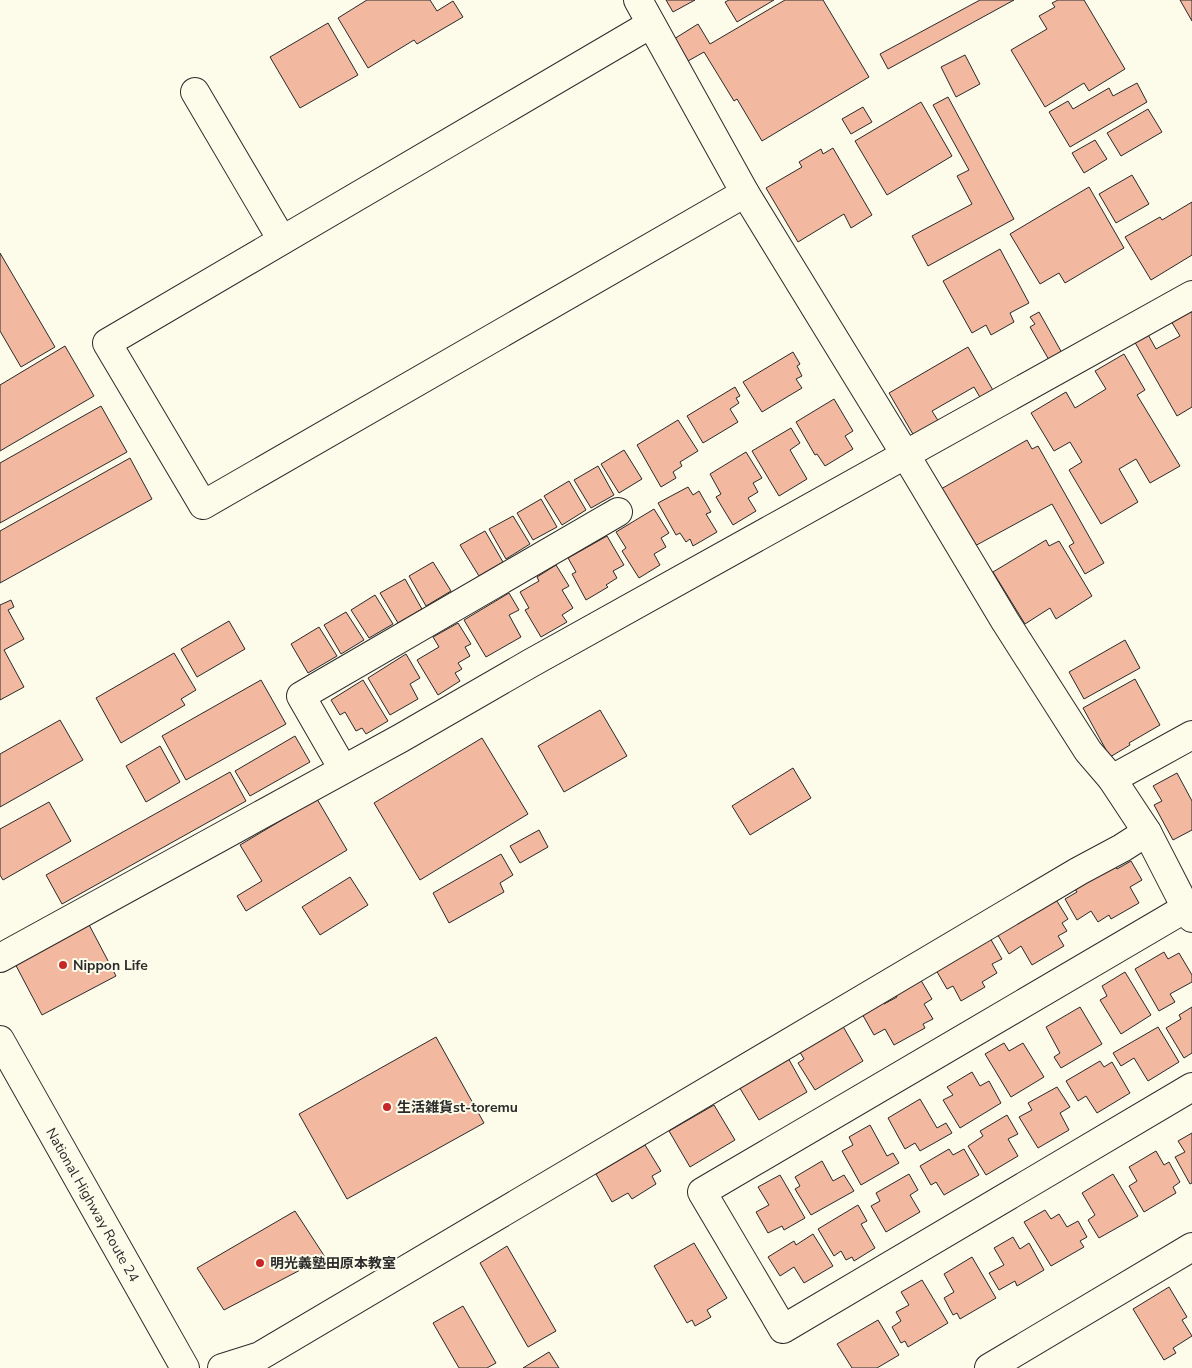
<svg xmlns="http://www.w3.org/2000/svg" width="1192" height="1368" viewBox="0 0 1192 1368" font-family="'Nunito Sans','Noto Sans JP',sans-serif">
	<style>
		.building { fill: #f2b8a0; stroke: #2b2b2b }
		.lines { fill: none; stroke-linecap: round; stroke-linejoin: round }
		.minor-casing { stroke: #2b2b2b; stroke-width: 30 }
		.trunk-casing { stroke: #2b2b2b; stroke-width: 30 }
		.minor { stroke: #fdfbea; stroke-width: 28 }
		.trunk { stroke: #fdfbea; stroke-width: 28 }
		.poi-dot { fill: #c62828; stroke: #fdfbea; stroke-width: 2 }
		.labels { text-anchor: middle; stroke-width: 4; stroke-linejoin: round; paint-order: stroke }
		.poi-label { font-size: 14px; font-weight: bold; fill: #2b2b2b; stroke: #fdfbea; text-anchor: start }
		.street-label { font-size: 14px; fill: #2b2b2b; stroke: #fdfbea }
	</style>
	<rect width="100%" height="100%" fill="#fdfbea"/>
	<g class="building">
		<path d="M367 0H430L437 11 453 1 463 17 417 44 414 40 368 68 338 18Z"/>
		<path d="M666 0H695L673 12Z"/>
		<path d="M729 0H774L737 22 725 2Z"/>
		<path d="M785 0H823L869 77 762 141 737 99 734 101 704 52 688 61 674 39 698 24 710 44Z"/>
		<path d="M980 0H1014L888 69 880 54Z"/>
		<path d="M1058 0H1084L1125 69 1089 91 1084 83 1045 107 1011 50 1047 29 1039 16 1055 7 1052 3Z"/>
		<path d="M1180 0H1192V21Z"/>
		<path d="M328 23 358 75 300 108 270 57Z"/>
		<path d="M965 55 980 84 956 97 941 67Z"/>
		<path d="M1137 83 1147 102 1070 147 1049 112 1068 101 1073 109 1109 88 1113 96Z"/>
		<path d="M948 97 1014 219 928 266 912 236 972 204 957 176 969 170 933 105Z"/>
		<path d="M921 102 952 156 887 195 855 141Z"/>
		<path d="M863 107 872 122 851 134 842 119Z"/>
		<path d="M1148 109 1162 132 1121 156 1107 133Z"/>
		<path d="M1095 140 1107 159 1084 173 1072 153Z"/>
		<path d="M833 148 872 215 851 228 844 214 798 242 766 188 802 167 799 162 821 149 823 154Z"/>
		<path d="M1132 175 1149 204 1116 223 1099 194Z"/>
		<path d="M1089 187 1124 248 1065 283 1059 273 1040 284 1010 234Z"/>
		<path d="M1192 202V255L1151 280 1125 237 1160 217 1162 220Z"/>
		<path d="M1000 249 1029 303 1010 313 1014 322 991 335 986 325 972 333 943 281Z"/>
		<path d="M0 253 55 347 21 367 0 331Z"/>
		<path d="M1192 309V407L1177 416 1133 339 1146 331 1156 349 1180 336 1171 321Z"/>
		<path d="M1039 312 1062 353 1049 360 1030 327 1035 324 1030 317Z"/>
		<path d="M65 346 94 396 0 451V385Z"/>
		<path d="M968 347 994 392 981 399 974 387 932 411 939 422 914 436 889 393Z"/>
		<path d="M793 352 800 364 797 366 802 376 796 379 802 388 762 412 743 382Z"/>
		<path d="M1124 354 1145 390 1137 395 1180 466 1150 483 1136 459 1119 469 1138 502 1101 524 1069 470 1082 462 1070 442 1054 451 1031 413 1066 392 1075 408 1106 389 1095 371Z"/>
		<path d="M735 387 740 396 736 398 739 403 730 409 738 422 703 443 687 416Z"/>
		<path d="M834 399 853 431 845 436 853 449 825 466 817 454 815 455 796 422Z"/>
		<path d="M101 406 127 452 0 523V463Z"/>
		<path d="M678 420 698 451 680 462 682 466 673 472 676 478 661 487 637 445Z"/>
		<path d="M791 428 800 443 790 450 807 479 779 496 752 451Z"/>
		<path d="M1027 440 1032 449 1038 446 1104 563 1085 574 1069 546 1074 543 1052 504 973 547 941 489Z"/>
		<path d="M624 450 642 479 619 493 601 464Z"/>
		<path d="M746 452 762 478 753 483 758 492 748 498 756 511 733 525 716 497 721 494 710 474Z"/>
		<path d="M130 458 152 499 0 583V531Z"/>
		<path d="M598 466 614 495 591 508 574 480Z"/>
		<path d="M569 481 586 510 562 525 544 496Z"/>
		<path d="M688 487 693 495 699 491 711 512 706 514 717 532 693 546 690 539 686 542 680 533 676 535 658 503Z"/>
		<path d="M541 499 557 527 533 540 517 513Z"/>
		<path d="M654 509 669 533 661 538 666 547 654 554 660 565 639 578 622 551 626 548 616 532Z"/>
		<path d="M513 516 530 544 506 559 489 529Z"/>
		<path d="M485 531 503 562 479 576 460 545Z"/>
		<path d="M607 536 624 565 613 571 617 578 606 585 608 587 586 600 572 574 576 572 568 558Z"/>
		<path d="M1046 540 1049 546 1059 541 1092 596 1056 619 1050 608 1025 624 993 572Z"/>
		<path d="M433 562 451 591 426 606 409 576Z"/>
		<path d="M556 565 569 586 562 590 573 608 562 615 567 622 541 637 525 610 529 608 520 592 539 581 537 577Z"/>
		<path d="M405 579 422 609 398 623 380 593Z"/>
		<path d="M509 593 519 610 509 615 521 637 486 657 464 620Z"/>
		<path d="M375 595 393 624 369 638 351 610Z"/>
		<path d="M11 600 14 607 8 610 24 639 4 650 24 687 0 700V605Z"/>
		<path d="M346 612 364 640 341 654 324 625Z"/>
		<path d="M229 621 245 649 197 677 181 649Z"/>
		<path d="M458 623 471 644 465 647 470 656 458 663 462 669 455 673 460 681 438 695 417 660 439 647 433 637Z"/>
		<path d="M319 627 337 656 308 673 291 644Z"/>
		<path d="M1125 640 1140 668 1084 699 1069 672Z"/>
		<path d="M174 653 196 690 181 699 185 705 121 743 96 698Z"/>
		<path d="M406 654 420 678 410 684 418 699 390 715 368 678Z"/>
		<path d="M1135 679 1160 725 1129 743 1130 745 1110 757 1083 708Z"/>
		<path d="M261 680 286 724 186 780 162 736Z"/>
		<path d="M363 680 388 721 366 734 362 728 356 731 345 712 340 715 331 700Z"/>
		<path d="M600 710 627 756 564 792 538 746Z"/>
		<path d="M60 720 83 760 0 807V754Z"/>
		<path d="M295 736 310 762 250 796 235 771Z"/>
		<path d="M482 738 528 814 420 880 374 803Z"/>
		<path d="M160 746 180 782 146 802 126 766Z"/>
		<path d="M793 768 811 798 750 835 732 806Z"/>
		<path d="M230 772 246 801 62 904 46 875Z"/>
		<path d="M1177 773 1192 801V830L1173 840 1154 805 1162 801 1153 786Z"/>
		<path d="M317 799 347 850 246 911 237 896 262 881 240 845Z"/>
		<path d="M49 802 71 841 3 880 0 875V829Z"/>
		<path d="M539 830 548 847 520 863 510 846Z"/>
		<path d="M501 854 513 875 500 883 504 892 449 923 433 893Z"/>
		<path d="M1131 861 1142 880 1130 887 1139 903 1111 919 1109 915 1098 922 1091 911 1077 920 1065 899 1077 892 1073 886 1113 863 1117 869Z"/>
		<path d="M350 877 368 905 320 935 302 907Z"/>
		<path d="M1055 898 1068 919 1062 923 1067 931 1058 936 1064 946 1032 965 1021 946 1009 954 996 932Z"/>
		<path d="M86 919 116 976 42 1015 12 958Z"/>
		<path d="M990 938 1002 959 992 964 997 973 982 982 985 987 961 1001 953 986 947 989 936 970Z"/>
		<path d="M1164 952 1168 959 1179 953 1192 975V982L1170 994 1175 1002 1159 1011 1135 969Z"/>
		<path d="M1125 972 1151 1015 1121 1034 1100 1000 1107 996 1102 986Z"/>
		<path d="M919 977 932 999 924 1004 933 1019 923 1024 925 1028 894 1045 885 1029 874 1035 861 1012 881 1000 884 1004 897 997 894 991Z"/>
		<path d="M1080 1007 1102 1044 1061 1068 1054 1057 1060 1053 1046 1027Z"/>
		<path d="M1192 1007V1053L1184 1058 1166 1028 1181 1019 1179 1015Z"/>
		<path d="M841 1023 863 1061 815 1090 798 1063 804 1059 798 1049Z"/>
		<path d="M1158 1027 1179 1062 1148 1081 1134 1058 1121 1066 1113 1053Z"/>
		<path d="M436 1037 484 1123 347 1199 299 1114Z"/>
		<path d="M1004 1043 1009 1051 1023 1043 1044 1077 1011 1097 985 1054Z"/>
		<path d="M787 1056 807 1092 759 1120 738 1085Z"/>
		<path d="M1100 1061 1104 1067 1112 1062 1130 1093 1097 1113 1086 1096 1078 1101 1066 1081Z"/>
		<path d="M972 1072 980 1086 989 1081 1001 1103 960 1128 943 1100 953 1095 947 1087Z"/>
		<path d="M1057 1087 1070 1107 1060 1113 1069 1130 1038 1148 1019 1117 1032 1110 1028 1103Z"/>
		<path d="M920 1099 937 1128 946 1123 952 1133 920 1151 915 1143 905 1149 888 1118Z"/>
		<path d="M714 1105 735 1140 690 1167 669 1131Z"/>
		<path d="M1007 1115 1018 1134 1008 1139 1018 1156 986 1175 968 1146 983 1136 980 1131Z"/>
		<path d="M870 1125 887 1156 893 1153 899 1163 861 1185 842 1151 853 1145 849 1137Z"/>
		<path d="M1192 1133V1183L1190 1184 1175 1157 1185 1152 1178 1141Z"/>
		<path d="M645 1145 661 1171 652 1176 656 1184 632 1199 628 1193 612 1202 596 1174Z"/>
		<path d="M949 1149 953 1155 964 1149 979 1175 944 1195 936 1182 931 1185 920 1166Z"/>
		<path d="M1156 1151 1164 1165 1169 1162 1180 1182 1173 1187 1176 1193 1144 1212 1129 1186 1137 1181 1129 1167Z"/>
		<path d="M822 1161 833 1181 844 1175 854 1191 811 1215 795 1189 800 1186 795 1177Z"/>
		<path d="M909 1174 918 1190 910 1195 920 1212 886 1232 871 1206 880 1201 876 1193Z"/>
		<path d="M1113 1174 1138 1216 1099 1238 1088 1220 1095 1215 1082 1193Z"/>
		<path d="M780 1175 805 1218 784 1230 782 1226 768 1233 756 1212 769 1205 758 1187Z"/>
		<path d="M858 1205 867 1221 861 1224 875 1248 854 1261 852 1257 846 1260 841 1251 834 1256 818 1229Z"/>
		<path d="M1045 1210 1051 1219 1059 1214 1067 1227 1078 1221 1087 1237 1080 1241 1084 1247 1051 1266 1024 1222Z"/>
		<path d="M295 1211 325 1257 224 1310 197 1268Z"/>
		<path d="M813 1234 833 1266 804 1283 794 1267 780 1276 768 1257 794 1241 796 1245Z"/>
		<path d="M1013 1237 1020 1249 1029 1243 1044 1270 1017 1286 1015 1281 999 1290 989 1273 1004 1265 994 1248Z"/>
		<path d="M694 1243 727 1298 707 1310 711 1317 695 1326 692 1320 687 1323 654 1266Z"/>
		<path d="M507 1246 556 1331 528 1347 480 1263Z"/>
		<path d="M972 1257 996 1298 960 1319 957 1313 953 1315 944 1298 954 1292 944 1274Z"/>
		<path d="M922 1280 948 1323 908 1347 905 1341 901 1343 892 1327 901 1321 896 1312 909 1305 901 1292Z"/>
		<path d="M1169 1287 1187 1317 1182 1320 1192 1336 1173 1348 1176 1353 1164 1360 1133 1309Z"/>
		<path d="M463 1306 496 1363 487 1368H459L433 1323Z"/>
		<path d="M878 1320 899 1355 877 1368H852L837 1344Z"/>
		<path d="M549 1352 559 1368H523Z"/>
	</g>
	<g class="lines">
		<g class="minor-casing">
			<g id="minor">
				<path d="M638 0 745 193 905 454 1005 621 1088 751 1112 779 1147 832 1186 908"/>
				<path d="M651 24 107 343 203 505 745 193"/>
				<path d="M195 92 282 240"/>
				<path d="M343 769 301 696 618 512"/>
				<path d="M1112 779 1192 735"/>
				<path d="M1192 918 1186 908 702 1192 783 1329 1192 1087"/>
				<path d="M0 958 401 738 531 663 1192 295"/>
				<path d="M222 1368 260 1356 1079 871 1122 848 1147 832"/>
				<path d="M989 1368 1192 1247"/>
			</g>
		</g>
		<g class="trunk-casing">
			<g id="trunk">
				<path id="s1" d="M0 1040 185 1368"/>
			</g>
		</g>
		<use href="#minor" class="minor"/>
		<use href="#trunk" class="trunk"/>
	</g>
	<g class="poi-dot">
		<circle cx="63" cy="965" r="5"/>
		<circle cx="387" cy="1107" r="5"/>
		<circle cx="260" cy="1263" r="5"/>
	</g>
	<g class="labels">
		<g class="poi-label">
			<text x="73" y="970">Nippon Life</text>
			<text x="397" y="1112">生活雑貨st-toremu</text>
			<text x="270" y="1268">明光義塾田原本教室</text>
		</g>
		<g class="street-label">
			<text dy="5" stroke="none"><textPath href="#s1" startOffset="189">National Highway Route 24</textPath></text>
		</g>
	</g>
</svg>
